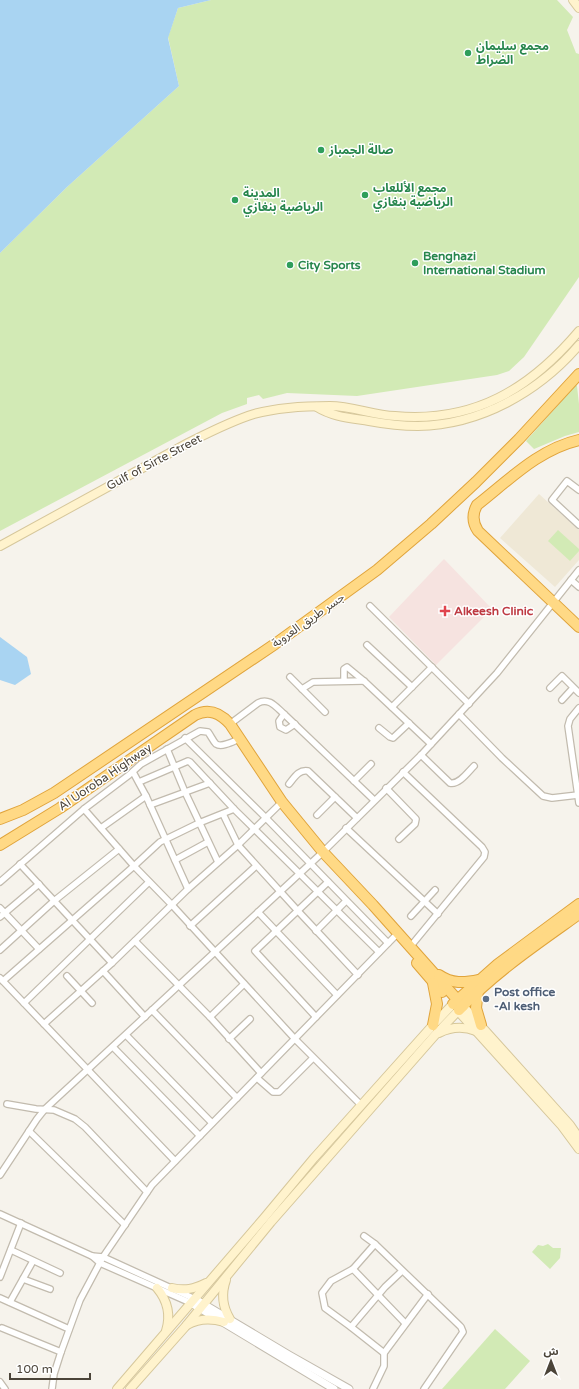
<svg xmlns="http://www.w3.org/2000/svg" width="579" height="1389" viewBox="0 0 579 1389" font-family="'Varela Round','Noto Sans Arabic',sans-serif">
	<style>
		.education { fill: #efe8d6 }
		.medical { fill: #f6e3e0 }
		.green { fill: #d2eab5 }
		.water { fill: #a9d4f2 }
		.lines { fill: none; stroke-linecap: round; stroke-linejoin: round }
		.minor-casing { stroke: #c2bbae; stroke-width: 8 }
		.tertiary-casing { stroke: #c2bbae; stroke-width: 9 }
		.secondary-casing { stroke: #d6c79b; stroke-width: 10 }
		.trunk-casing { stroke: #e0a43c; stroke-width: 12 }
		.minor { stroke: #fff; stroke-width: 5.5 }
		.tertiary { stroke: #fff; stroke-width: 7 }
		.secondary { stroke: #fff3cd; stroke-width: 8 }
		.trunk { stroke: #ffd985; stroke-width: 10 }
		.leisure-dot { fill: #2e9e5b; stroke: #fff; stroke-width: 1.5 }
		.health-dot { fill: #e0444e; stroke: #fff; stroke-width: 1.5 }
		.service-dot { fill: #5c6f8a; stroke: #fff; stroke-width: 1.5 }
		.labels { text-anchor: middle; stroke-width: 3; stroke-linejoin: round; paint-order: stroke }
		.leisure-label { font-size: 12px; font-weight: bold; fill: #27864d; stroke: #fff; text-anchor: start }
		.street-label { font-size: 12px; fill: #4b4439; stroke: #fff }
		.health-label { font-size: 12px; font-weight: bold; fill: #be3a42; stroke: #fff; text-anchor: start }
		.service-label { font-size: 12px; font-weight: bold; fill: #4e5e75; stroke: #fff; text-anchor: start }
	</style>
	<rect width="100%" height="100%" fill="#f6f3ec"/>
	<path class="education" d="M539 494 579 530V560L555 587 500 538Z"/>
	<path class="medical" d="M444 559 492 609 436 665 389 617Z"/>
	<g class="green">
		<path d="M211 0H557L573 17 567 30 576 53 579 54V277L524 357 509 371 497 375 357 396 287 393 263 399 259 395 247 398V404L222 413 0 531V253L67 187 179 86 168 37 178 8Z"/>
		<path d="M576 385 577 386 579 404V432L565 436 534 449 526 441Z"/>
		<path d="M558 530 579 549V551L570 561 548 541Z"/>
		<path d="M548 1244 553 1248H561L560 1258 550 1269 532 1252 538 1245 543 1246Z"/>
		<path d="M495 1329 530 1361 505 1389H442Z"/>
	</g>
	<g class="water">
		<path d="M0 0H211L178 8 168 38 179 86 67 187 0 253Z"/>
		<path d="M0 637 27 657 31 674 15 685 0 680Z"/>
	</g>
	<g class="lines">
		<g class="minor-casing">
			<g id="minor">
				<path d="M579 490 567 481 552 500 579 525"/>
				<path d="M571 580 579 587"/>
				<path d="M370 606 469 704"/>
				<path d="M367 645 412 687"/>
				<path d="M290 677 325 712"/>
				<path d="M344 681V669L347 667 364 681 431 744"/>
				<path d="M550 688 562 676 579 693"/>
				<path d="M302 689 313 682 364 681"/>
				<path d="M562 700 573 688"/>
				<path d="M392 707 432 667"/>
				<path d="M579 708 570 719 568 726 579 803"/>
				<path d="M284 714 279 721 280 727 286 730 295 724"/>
				<path d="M459 714 502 758 543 796 552 798 578 795"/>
				<path d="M230 724 258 703C269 697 276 707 284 714L374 800"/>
				<path d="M379 728 390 737 393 738 409 723"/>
				<path d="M185 738 265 817 388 943"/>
				<path d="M167 749 185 792 218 862"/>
				<path d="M421 755 450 783C459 785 468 772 474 766"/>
				<path d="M133 772 146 796 188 889"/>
				<path d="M403 772 482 847 485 852 484 857 410 947"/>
				<path d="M354 781 371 764"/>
				<path d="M139 782 188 761 190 762 234 809 379 952"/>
				<path d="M289 784C294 778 299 769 308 771L357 818"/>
				<path d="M386 788 416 819 415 824 399 839"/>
				<path d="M150 805 210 783"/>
				<path d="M84 809 134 866 172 905 295 1039 361 1105"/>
				<path d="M223 814 238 845 298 911 358 975"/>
				<path d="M317 815 335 797"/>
				<path d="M101 828 146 796"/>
				<path d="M346 828 438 914"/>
				<path d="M175 860 208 842"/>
				<path d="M20 864 112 963"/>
				<path d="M0 882 84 809 129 775 141 764 200 731 208 732C211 736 213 741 216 744 222 748 234 741 239 739"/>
				<path d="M0 908 39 949"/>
				<path d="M258 912 337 995"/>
				<path d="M411 916 435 890"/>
				<path d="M0 917 39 884"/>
				<path d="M190 926 256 866"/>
				<path d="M316 931 346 901"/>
				<path d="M135 941 210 1017 261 1073"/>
				<path d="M0 950 54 901 119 849"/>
				<path d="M103 971 145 1017"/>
				<path d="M67 976 92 1003"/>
				<path d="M0 978 175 1161"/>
				<path d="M3 981 134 866 160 842 199 823 234 809"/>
				<path d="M24 1003 149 882"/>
				<path d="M152 1010 237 1098"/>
				<path d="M210 1017 244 984"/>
				<path d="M316 1017 255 951 328 882"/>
				<path d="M44 1024 112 963 188 889 238 845 282 802"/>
				<path d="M126 1035 212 1123"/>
				<path d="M229 1039 250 1019"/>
				<path d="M113 1047 200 1136"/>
				<path d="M257 1078 273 1092H279L313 1058"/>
				<path d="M7 1104 36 1109 54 1110 75 1119 85 1127 147 1192"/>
				<path d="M29 1131 125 1225"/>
				<path d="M0 1175 37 1119 45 1109 323 852 421 755 497 673 579 570"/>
				<path d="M0 1214 92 1256 100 1263 191 1303"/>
				<path d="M364 1236 375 1244 459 1325 461 1327 463 1332 424 1389"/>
				<path d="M375 1244 353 1269 331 1281 322 1293 325 1308 351 1327 384 1353"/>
				<path d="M11 1250 60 1273"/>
				<path d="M92 1256 103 1257 195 1299"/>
				<path d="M353 1269 405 1323"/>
				<path d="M0 1277 21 1223"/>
				<path d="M23 1279 50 1289"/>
				<path d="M0 1298 69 1329"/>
				<path d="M10 1302 33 1261"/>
				<path d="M351 1327 385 1287 402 1271"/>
				<path d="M2 1328 61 1352"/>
				<path d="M0 1382 5 1389"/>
				<path d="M52 1389 54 1374 61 1352 80 1300 103 1257 152 1185 398 933"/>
				<path d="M373 1389 384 1366V1353L428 1294"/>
			</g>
		</g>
		<g class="tertiary-casing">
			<g id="tertiary">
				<path d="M195 1299 289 1355 349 1389"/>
				<path d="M191 1303 334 1389"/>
			</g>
		</g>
		<g class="secondary-casing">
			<g id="secondary">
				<path d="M573 0 579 8"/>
				<path d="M317 407C333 417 351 418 369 421 385 424 401 426 418 426 480 425 539 392 579 345"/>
				<path d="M0 546 188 443C210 432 231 421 254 414 276 408 307 406 330 406 352 406 373 415 395 416 474 423 530 389 579 331"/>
				<path d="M463 1006 570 1125 579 1138"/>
				<path d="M439 1033C451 1027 463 1026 476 1031"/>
				<path d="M226 1280C221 1294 222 1306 230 1319"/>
				<path d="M157 1288C167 1300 171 1315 166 1331"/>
				<path d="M172 1288C185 1291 194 1289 206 1283"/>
				<path d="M187 1325C199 1318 211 1318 224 1322"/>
				<path d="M117 1389 264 1218 314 1158 433 1025 453 1004"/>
				<path d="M130 1389 185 1327 271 1222 436 1034 458 1011 562 1126 579 1149"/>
			</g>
		</g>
		<g class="trunk-casing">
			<g id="trunk">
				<path d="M579 440C539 449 509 480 477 505 472 514 472 522 478 531L579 627"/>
				<path d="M0 819 23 810 54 793 275 644 377 570 431 524 476 482 519 439 579 374"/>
				<path d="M0 845 60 808 195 715C209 708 220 713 230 724L282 802 323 852 373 905 463 1006"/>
				<path d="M417 963 442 992"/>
				<path d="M439 975C452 984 464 983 479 980"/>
				<path d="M478 990 476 1008 481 1025"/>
				<path d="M453 1004 498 964 579 904"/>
				<path d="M459 1010C495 972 537 944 579 914"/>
				<path d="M433 1025 437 1004 433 983"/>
			</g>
		</g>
		<use href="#minor" class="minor"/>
		<use href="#tertiary" class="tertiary"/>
		<use href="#secondary" class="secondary"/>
		<use href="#trunk" class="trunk"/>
	</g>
	<g class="leisure-dot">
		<circle cx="468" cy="53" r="4"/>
		<circle cx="321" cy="150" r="4"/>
		<circle cx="365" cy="195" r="4"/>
		<circle cx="235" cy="200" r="4"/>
		<circle cx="415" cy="263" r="4"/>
		<circle cx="290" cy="265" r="4"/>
	</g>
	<path class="health-dot" d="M443 605h4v4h4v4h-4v4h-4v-4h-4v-4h4z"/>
	<circle class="service-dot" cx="486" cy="999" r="4"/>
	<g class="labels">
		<g class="leisure-label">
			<text x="476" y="50">مجمع سليمان<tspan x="476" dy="14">الضراط</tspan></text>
			<text x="329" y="154">صالة الجمباز</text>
			<text x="373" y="192">مجمع الأللعاب<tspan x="373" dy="14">الرياضية بنغازي</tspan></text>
			<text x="243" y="197">المدينة<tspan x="243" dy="14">الرياضية بنغازي</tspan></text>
			<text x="423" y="260">Benghazi<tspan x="423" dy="14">International Stadium</tspan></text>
			<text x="298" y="269">City Sports</text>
		</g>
		<g class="street-label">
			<text transform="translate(154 462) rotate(-28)" y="4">Gulf of Sirte Street</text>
			<text transform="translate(308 620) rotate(-35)" y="4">جسر طريق العروبة</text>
			<text transform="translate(105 777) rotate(-34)" y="4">Al Uoroba Highway</text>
		</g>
		<g class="health-label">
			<text x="454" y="615">Alkeesh Clinic</text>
		</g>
		<g class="service-label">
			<text x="494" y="996">Post office<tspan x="494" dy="14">-Al kesh</tspan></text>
		</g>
	</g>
	<g transform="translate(551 1361)" stroke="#ffffff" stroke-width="3" paint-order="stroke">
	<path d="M0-3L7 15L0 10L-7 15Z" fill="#4b4439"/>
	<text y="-6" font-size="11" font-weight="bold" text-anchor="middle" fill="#4b4439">ش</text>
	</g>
	<path d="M10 1373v6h80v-6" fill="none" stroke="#4b4439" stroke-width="2"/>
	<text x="16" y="1373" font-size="12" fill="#4b4439" stroke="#ffffff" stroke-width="3" paint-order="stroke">100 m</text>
</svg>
